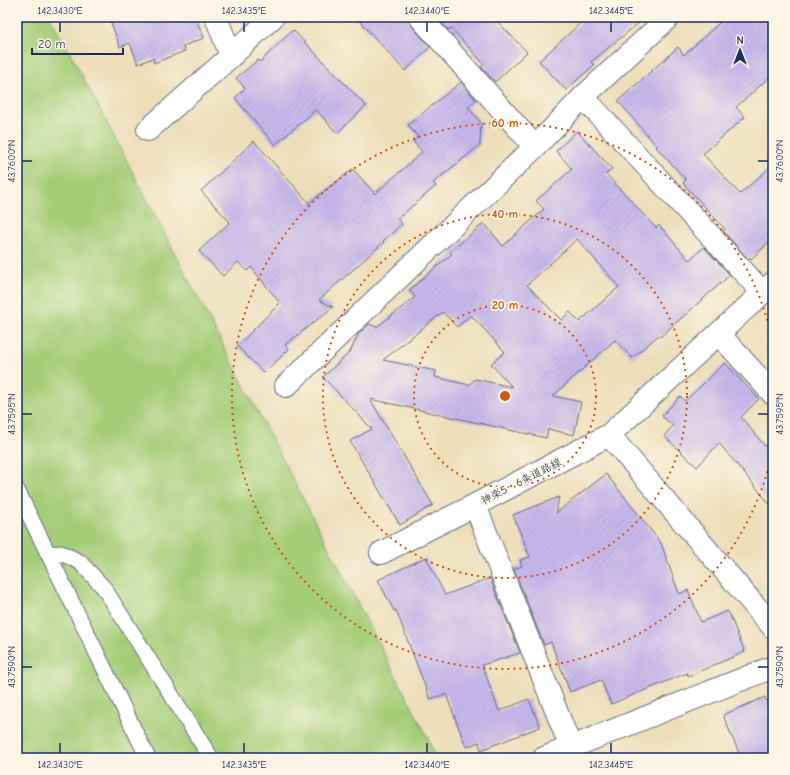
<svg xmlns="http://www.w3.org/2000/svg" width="790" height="775" viewBox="0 0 790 775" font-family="'Comic Neue','Klee One',sans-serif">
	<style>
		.green { fill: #a5cd78; stroke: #607e6b }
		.building { fill: url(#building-hatch); fill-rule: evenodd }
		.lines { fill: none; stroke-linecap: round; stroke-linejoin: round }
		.service-casing { stroke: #646c7e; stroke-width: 17 }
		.minor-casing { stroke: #646c7e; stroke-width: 24 }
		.service { stroke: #fff; stroke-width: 15 }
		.minor { stroke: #fff; stroke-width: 22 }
		.ticks { fill: none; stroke: #1b2f5e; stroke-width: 1.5 }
		.ring { fill: none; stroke: #d45514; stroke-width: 2; stroke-dasharray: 2 4 }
		.labels { text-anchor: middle; stroke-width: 3.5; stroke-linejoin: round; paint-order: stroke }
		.street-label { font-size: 11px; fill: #1b2f5e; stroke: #fcf5e5 }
		.centre { fill: #d45514; stroke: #fcf5e5; stroke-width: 2 }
		.ring-label { font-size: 12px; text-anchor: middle; font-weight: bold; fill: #d45514; stroke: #fcf5e5; stroke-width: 3.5; stroke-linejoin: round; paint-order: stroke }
		.neatline { fill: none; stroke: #1b2f5e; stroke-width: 1.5 }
		.ticks-label { font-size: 10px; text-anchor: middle; fill: #1b2f5e }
	</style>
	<defs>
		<pattern id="building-hatch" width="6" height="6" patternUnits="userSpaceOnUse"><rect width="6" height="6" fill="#c7b8eb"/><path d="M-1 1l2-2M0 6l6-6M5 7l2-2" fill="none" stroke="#aa9ecc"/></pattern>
	</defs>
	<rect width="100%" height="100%" fill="#fcf5e5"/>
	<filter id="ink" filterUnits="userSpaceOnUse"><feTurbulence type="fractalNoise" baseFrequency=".025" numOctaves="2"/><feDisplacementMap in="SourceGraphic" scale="8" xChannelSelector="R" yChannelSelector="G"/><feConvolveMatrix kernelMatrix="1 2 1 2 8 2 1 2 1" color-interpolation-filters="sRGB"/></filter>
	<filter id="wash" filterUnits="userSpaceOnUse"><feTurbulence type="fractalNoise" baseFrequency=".012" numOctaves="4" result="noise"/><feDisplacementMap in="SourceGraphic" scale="16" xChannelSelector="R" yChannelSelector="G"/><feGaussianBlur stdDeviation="0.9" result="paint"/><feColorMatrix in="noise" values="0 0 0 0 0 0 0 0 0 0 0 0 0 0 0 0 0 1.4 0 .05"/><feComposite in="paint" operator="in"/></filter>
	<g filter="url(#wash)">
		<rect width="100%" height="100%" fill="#eddeba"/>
		<path class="green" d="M17 17H50L74 60 427 736 436 758H17Z"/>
		<g id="blocks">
			<g class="building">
				<path d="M109 17H195L204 38 183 46 185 51 154 63 153 58 138 64 130 43 120 47Z"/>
				<path d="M356 17H408L411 25 430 47 405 71Z"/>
				<path d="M437 17H493L527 52 495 82 481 67 484 64 451 28 448 30Z"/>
				<path d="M587 17H646L591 62 594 65 566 90 539 61Z"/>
				<path d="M726 17H773V74L736 107 745 117 703 154 740 194 773 165V239L751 259 750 258 748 259 723 231 725 229 683 183 686 180 656 147 657 146 618 101 678 47 684 55Z"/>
				<path d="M293 30 366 106 337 133 316 110 275 145 235 98 245 88 236 78 258 60 260 62Z"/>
				<path d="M461 82 476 100 468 107 481 123 480 145 433 183 436 186 397 219 402 224 383 241 384 242 319 300 333 307 285 345 289 349 264 373 237 346 280 303 251 267 247 271 238 262 223 276 199 251 230 222 201 191 254 141 309 203 353 169 375 194 422 152 413 141 418 137 408 125Z"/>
				<path d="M577 131 612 169 606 174 656 228 659 225 689 260 704 247 730 275 660 337 659 335 632 358 615 340 553 396 581 402 574 435 548 429 546 438 370 399 433 505 400 525 350 441 372 429 323 377 350 352 359 333 369 324 377 327 415 297 409 290 452 254 450 252 484 223 503 246 544 209 536 201 572 169 556 151ZM577 239 619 287 579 322 570 312 561 320 527 285ZM443 312 457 327 471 315 505 352 491 364 512 387 475 379 469 385 435 377 436 371 383 360Z"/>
				<path d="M725 363 759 399 741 417 773 456V508L719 443 697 467 664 436 673 426 662 416 680 396 685 401Z"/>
				<path d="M606 474 661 543 679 594 688 590 701 622 728 611 745 652 688 676 687 673 611 704 601 680 570 692 551 642 544 645 514 569 522 566 520 560 530 557 513 515 559 497 556 513Z"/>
				<path d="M426 557 445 595 490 578 520 653 482 665 499 711 529 699 540 727 481 750 479 742 466 747 446 694 430 699 396 610 394 611 378 580Z"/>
				<path d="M765 697 766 701 773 698V758H741L723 715Z"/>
			</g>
		</g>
	</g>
	<g filter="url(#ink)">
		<use href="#blocks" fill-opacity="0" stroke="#646c7e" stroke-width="1"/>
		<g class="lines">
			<g class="service-casing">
				<g id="service">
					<path d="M17 490 148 758"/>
					<path d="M48 554 61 553 80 562 104 588 211 758"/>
				</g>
			</g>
			<g class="minor-casing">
				<g id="minor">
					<path d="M216 17 231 56"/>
					<path d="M420 17 535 147"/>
					<path d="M583 97 763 293"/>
					<path d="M148 130 231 56 273 17"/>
					<path d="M719 334 773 394"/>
					<path d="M286 386 535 147 583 97 669 17"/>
					<path d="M609 435 773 627"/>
					<path d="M381 553 475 505"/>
					<path d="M544 758 773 667"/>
					<path d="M575 758 475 505 609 435 773 283"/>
				</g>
			</g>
			<use href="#service" class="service"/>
			<use href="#minor" class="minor"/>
		</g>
	</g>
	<path class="ticks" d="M60 22V32M244 22V32M427 22V32M611 22V32M22 161H32M758 161H768M22 414H32M758 414H768M22 667H32M758 667H768M60 743V753M244 743V753M427 743V753M611 743V753"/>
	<g class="ring">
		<circle cx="505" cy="396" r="91"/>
		<circle cx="505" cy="396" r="182"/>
		<path d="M773 448A273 273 0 1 1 773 344"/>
	</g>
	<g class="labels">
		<g class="street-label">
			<text transform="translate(521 481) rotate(-27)" y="4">神楽5・6条道路線</text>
		</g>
	</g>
	<circle cx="505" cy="396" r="6" class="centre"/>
	<g class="ring-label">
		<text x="505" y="127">60 m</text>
		<text x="505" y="218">40 m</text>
		<text x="505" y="309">20 m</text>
	</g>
	<rect width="790" height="775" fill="none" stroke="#fcf5e5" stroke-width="44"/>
	<g transform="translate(740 50)" stroke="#fcf5e5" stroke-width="3" paint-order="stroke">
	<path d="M0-3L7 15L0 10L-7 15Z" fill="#1b2f5e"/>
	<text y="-6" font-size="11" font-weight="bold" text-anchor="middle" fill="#1b2f5e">N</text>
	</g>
	<path d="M32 48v6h91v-6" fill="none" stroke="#1b2f5e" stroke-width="2"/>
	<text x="38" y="48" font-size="12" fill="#1b2f5e" stroke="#fcf5e5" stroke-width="3" paint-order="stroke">20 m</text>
	<rect x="22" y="22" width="746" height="731" class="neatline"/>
	<g class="ticks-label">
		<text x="60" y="14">142.3430°E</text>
		<text x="244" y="14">142.3435°E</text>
		<text x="427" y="14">142.3440°E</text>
		<text x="611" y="14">142.3445°E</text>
		<text transform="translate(11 161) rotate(-90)" y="4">43.7600°N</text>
		<text transform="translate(779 161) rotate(-90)" y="4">43.7600°N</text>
		<text transform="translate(11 414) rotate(-90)" y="4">43.7595°N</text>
		<text transform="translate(779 414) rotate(-90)" y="4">43.7595°N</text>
		<text transform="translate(11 667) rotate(-90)" y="4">43.7590°N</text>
		<text transform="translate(779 667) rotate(-90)" y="4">43.7590°N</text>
		<text x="60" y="768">142.3430°E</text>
		<text x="244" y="768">142.3435°E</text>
		<text x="427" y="768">142.3440°E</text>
		<text x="611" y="768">142.3445°E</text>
	</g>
</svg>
